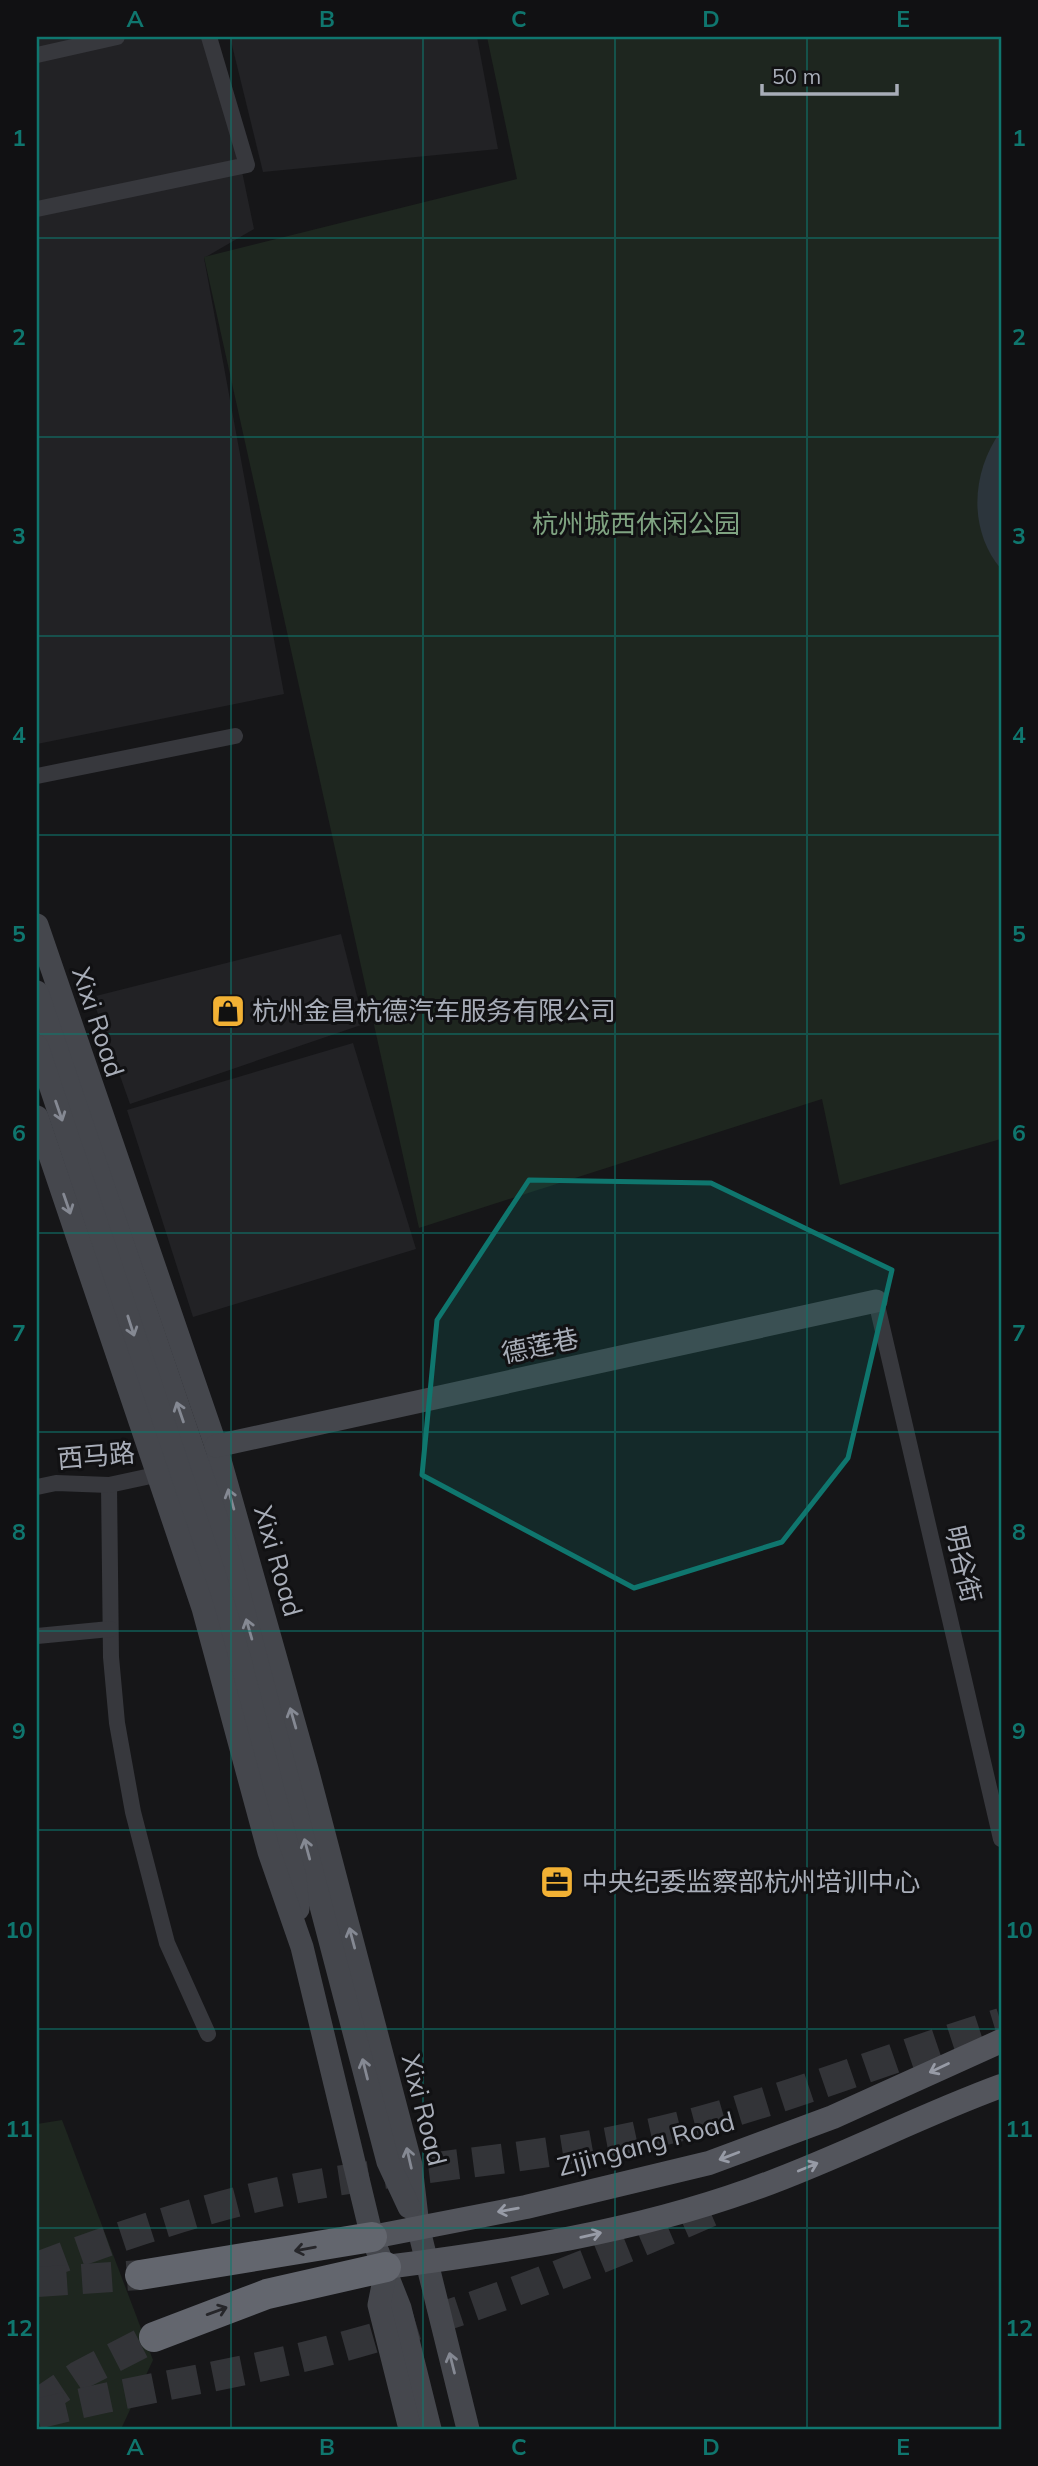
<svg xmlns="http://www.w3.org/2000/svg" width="1038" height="2466" viewBox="0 0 1038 2466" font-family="Mulish,'Noto Sans SC',sans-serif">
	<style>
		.built { fill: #222225 }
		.green { fill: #1e261f }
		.water { fill: #2c353c }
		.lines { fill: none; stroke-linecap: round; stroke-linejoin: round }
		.highway-tunnel { stroke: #333438; stroke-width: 30; stroke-dasharray: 30 15; stroke-linecap: butt }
		.street { stroke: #37383d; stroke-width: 16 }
		.secondary { stroke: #45474d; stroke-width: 23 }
		.primary { stroke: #53555c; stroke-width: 24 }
		.highway { stroke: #63666e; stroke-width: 30 }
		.oneway { stroke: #858993 }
		.oneway2 { stroke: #979ba6 }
		.oneway3 { stroke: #26262a }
		.marked { fill: #0f766e; fill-opacity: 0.2; stroke: #0f766e; stroke-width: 5; stroke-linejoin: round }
		.grid { fill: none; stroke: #0f766e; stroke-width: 2; stroke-opacity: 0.55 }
		.labels { text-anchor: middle; stroke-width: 6; stroke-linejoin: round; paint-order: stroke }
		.park-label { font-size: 26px; fill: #7fa381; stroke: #111113 }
		.poi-label { font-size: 26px; fill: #a8adb8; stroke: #111113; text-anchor: start }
		.street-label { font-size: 26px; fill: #a8adb8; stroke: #111113 }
		.neatline { fill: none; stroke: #0f766e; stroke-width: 2.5 }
		.grid-label { font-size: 23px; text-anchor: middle; font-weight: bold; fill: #0f766e }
	</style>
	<rect width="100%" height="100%" fill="#161618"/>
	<g class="built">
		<path d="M37 37H214L254 229 204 258 284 694 37 744Z"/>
		<path d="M230 37H477L498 149 263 172Z"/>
		<path d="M341 934 364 1024 130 1104 92 997Z"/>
		<path d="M353 1043 416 1249 193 1317 127 1110Z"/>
	</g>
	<g class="green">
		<path d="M487 37H1001V1139L840 1185 822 1099 419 1228 204 257 517 179Z"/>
		<path d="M62 2120 153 2360 122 2427 37 2429V2124Z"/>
	</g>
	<path class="water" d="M1001 431V569C968 530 971 472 1001 431Z"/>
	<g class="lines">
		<g class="highway-tunnel">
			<path d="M37 2267C132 2231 230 2199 330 2182 433 2165 537 2158 638 2136 763 2110 880 2060 1001 2023"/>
			<path d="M37 2282 140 2275"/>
			<path d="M37 2404 80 2375 154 2337"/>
			<path d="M37 2414C133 2389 232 2376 327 2351 463 2315 593 2264 721 2207"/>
		</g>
		<g class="street">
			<path d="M37 55 117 37"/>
			<path d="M37 209 247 165 209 37"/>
			<path d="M37 776 235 736"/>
			<path d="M876 1301 1001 1839"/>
			<path d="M109 1485 111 1657 117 1723 133 1812 167 1943 208 2034"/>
			<path d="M37 1487 56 1483 109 1485 160 1474"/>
			<path d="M37 1636 110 1629"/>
		</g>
		<g class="secondary">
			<path d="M37 925 216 1446 307 1769 411 2165 418 2226 468 2429"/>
			<path d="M37 992 229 1555 388 2162 409 2207"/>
			<path d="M37 1046 214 1573 240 1660 295 1877 298 1909"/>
			<path d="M37 1117 203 1608 269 1852 302 1947 372 2237 400 2308 430 2429"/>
			<path d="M216 1446 876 1301"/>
			<path d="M386 2270 379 2305 410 2429"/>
		</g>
		<g class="primary">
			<path d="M372 2237 526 2207 709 2163 833 2117 1001 2041"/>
			<path d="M386 2267C510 2251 632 2232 750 2190 836 2160 916 2117 1001 2086"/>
		</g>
		<g class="highway">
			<path d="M140 2275 372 2237"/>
			<path d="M154 2337 267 2294 386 2267"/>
		</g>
	</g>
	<defs><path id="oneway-shaft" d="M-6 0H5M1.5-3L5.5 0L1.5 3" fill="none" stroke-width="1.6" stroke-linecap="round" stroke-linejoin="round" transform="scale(1.75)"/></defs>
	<g class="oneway">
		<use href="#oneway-shaft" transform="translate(59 1111) rotate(71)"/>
		<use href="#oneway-shaft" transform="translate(67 1204) rotate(71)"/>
		<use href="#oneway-shaft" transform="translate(131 1326) rotate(72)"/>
		<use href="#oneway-shaft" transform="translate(180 1412) rotate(-109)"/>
		<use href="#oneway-shaft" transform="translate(231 1499) rotate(-106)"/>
		<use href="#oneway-shaft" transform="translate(249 1629) rotate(-106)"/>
		<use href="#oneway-shaft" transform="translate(293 1718) rotate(-106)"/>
		<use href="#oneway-shaft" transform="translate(307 1849) rotate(-105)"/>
		<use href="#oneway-shaft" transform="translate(352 1938) rotate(-105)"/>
		<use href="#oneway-shaft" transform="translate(365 2069) rotate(-104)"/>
		<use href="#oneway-shaft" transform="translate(409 2158) rotate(-103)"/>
		<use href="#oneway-shaft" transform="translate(452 2363) rotate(-104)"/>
	</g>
	<g class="oneway2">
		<use href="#oneway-shaft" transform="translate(939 2068) rotate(155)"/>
		<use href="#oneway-shaft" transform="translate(729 2156) rotate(159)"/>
		<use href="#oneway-shaft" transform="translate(808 2167) rotate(-22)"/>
		<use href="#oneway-shaft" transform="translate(508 2210) rotate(170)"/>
		<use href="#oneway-shaft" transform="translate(591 2235) rotate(-13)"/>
	</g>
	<g class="oneway3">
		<use href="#oneway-shaft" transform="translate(305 2249) rotate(170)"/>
		<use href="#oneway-shaft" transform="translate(217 2311) rotate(-20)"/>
	</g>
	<path class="marked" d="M529 1180 711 1183 892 1270 848 1458 782 1542 634 1588 422 1475 437 1320Z"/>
	<path class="grid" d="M231 37V2429M423 37V2429M615 37V2429M807 37V2429M37 238H1001M37 437H1001M37 636H1001M37 835H1001M37 1034H1001M37 1233H1001M37 1432H1001M37 1631H1001M37 1830H1001M37 2029H1001M37 2228H1001"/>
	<defs>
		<g id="shop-square" transform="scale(1.75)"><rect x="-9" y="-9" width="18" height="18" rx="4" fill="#f2b134" stroke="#111113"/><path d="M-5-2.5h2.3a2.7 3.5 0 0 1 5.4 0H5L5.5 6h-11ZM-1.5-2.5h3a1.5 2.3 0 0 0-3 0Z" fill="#111"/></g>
		<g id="office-square" transform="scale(1.75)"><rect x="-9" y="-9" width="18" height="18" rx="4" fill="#f2b134" stroke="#111113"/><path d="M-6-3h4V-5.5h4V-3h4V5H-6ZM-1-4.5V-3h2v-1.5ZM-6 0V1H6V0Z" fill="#111"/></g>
	</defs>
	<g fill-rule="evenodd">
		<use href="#shop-square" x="228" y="1011"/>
		<use href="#office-square" x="557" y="1882"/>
	</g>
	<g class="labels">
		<g class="park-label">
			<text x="636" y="533">杭州城西休闲公园</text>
		</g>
		<g class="poi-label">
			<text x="252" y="1020">杭州金昌杭德汽车服务有限公司</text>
			<text x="582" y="1891">中央纪委监察部杭州培训中心</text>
		</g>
		<g class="street-label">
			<text transform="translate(98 1022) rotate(72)" y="9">Xixi Road</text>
			<text transform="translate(540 1346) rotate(-12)" y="9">德莲巷</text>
			<text transform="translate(96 1456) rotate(-5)" y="9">西马路</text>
			<text transform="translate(278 1561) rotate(74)" y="9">Xixi Road</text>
			<text transform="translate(963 1564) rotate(77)" y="9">明谷街</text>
			<text transform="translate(424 2110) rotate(76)" y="9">Xixi Road</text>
			<text transform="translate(646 2144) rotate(-15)" y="9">Zijingang Road</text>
		</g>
	</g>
	<rect width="1038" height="2466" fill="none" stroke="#111113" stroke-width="77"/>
	<path d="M762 84v10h135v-10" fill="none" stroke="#a8adb8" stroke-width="3.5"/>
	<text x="772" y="84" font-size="21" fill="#a8adb8" stroke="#111113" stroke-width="5" paint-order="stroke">50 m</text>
	<rect x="38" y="38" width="962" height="2390" class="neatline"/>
	<g class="grid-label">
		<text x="135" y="27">A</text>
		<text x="327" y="27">B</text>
		<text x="519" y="27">C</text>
		<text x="711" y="27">D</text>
		<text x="903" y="27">E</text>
		<text x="19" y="146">1</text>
		<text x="1019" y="146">1</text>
		<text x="19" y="345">2</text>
		<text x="1019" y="345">2</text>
		<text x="19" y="544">3</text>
		<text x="1019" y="544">3</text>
		<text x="19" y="743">4</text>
		<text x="1019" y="743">4</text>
		<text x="19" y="942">5</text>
		<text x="1019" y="942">5</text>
		<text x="19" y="1141">6</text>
		<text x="1019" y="1141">6</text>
		<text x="19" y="1341">7</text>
		<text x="1019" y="1341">7</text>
		<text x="19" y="1540">8</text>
		<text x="1019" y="1540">8</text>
		<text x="19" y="1739">9</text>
		<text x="1019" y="1739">9</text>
		<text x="19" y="1938">10</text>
		<text x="1019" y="1938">10</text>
		<text x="19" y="2137">11</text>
		<text x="1019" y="2137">11</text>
		<text x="19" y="2336">12</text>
		<text x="1019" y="2336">12</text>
		<text x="135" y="2455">A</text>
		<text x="327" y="2455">B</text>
		<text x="519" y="2455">C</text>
		<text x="711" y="2455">D</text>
		<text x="903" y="2455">E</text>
	</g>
</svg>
